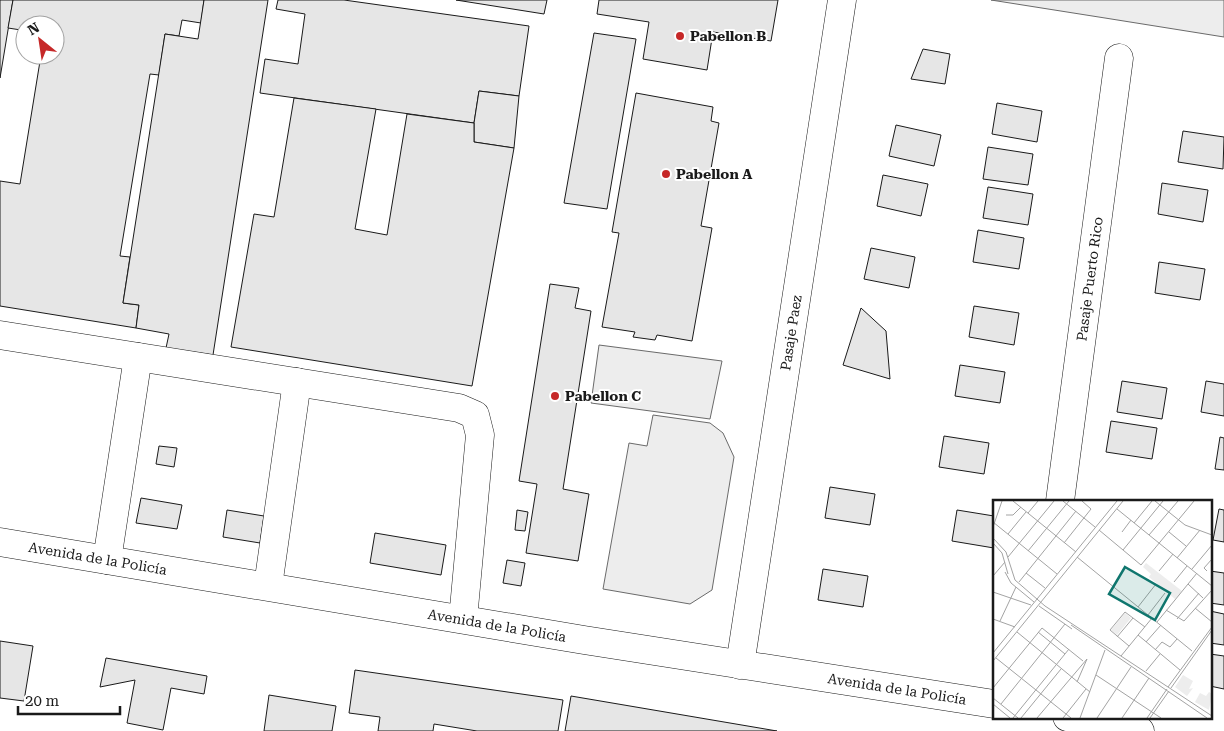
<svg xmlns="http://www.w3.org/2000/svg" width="1224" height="731" viewBox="0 0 1224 731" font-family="'Roboto Serif',serif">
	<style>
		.built { fill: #ededed; stroke: #6a6a6a }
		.building { fill: #e6e6e6; stroke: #1a1a1a }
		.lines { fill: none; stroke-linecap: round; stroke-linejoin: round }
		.minor-casing { stroke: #1a1a1a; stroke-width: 29 }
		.minor { stroke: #fff; stroke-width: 28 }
		.poi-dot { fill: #c62828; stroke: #fff; stroke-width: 2 }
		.labels { text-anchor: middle; stroke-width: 4; stroke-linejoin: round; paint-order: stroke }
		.poi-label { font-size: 14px; font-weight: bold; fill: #1a1a1a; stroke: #fff; text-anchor: start }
		.street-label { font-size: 14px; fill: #1a1a1a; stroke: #fff }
		.inset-road { fill: none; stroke: #a3a3a3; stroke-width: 1 }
		.view { fill: #0f766e; fill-opacity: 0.15; stroke: #0f766e; stroke-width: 2.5 }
		.inset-edge { fill: none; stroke: #1a1a1a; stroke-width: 2.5 }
	</style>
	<rect width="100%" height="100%" fill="#fff"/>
	<g class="built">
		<path d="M991 0H1224V37L1105 18Z"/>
		<path d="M599 345 722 361 710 419 591 403Z"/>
		<path d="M653 415 710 423 723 433 734 457 712 590 690 604 603 589 629 443 647 446Z"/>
	</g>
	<g class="building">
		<path d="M0 0H13L0 78Z"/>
		<path d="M13 0H204L201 23 182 20 179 36 165 34 159 75 150 74 120 256 130 257 123 303 139 305 136 328 0 306V181L20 184 41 55H55V25H25V49L18 48 21 30 8 28Z"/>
		<path d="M204 0H268L213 355 166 348 169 334 136 328 139 305 123 303 165 34 198 39Z"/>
		<path d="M278 0H344L529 26 519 96 479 91 474 123 260 93 265 59 298 64 305 14 276 9Z"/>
		<path d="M456 0H547L544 14Z"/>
		<path d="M599 0H778L771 41 713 32 707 70 643 59 649 22 597 14Z"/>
		<path d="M594 33 636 39 607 209 564 203Z"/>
		<path d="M923 49 950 54 945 84 911 79Z"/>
		<path d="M479 91 519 96 514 148 474 142V123Z"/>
		<path d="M636 93 713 107 711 121 719 123 701 226 712 228 692 341 657 335 655 340 633 337 635 332 602 327 619 233 612 232Z"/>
		<path d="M294 98 376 109 355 229 387 235 407 114 474 123V142L514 148 472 386 231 347 254 214 274 217Z"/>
		<path d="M997 103 1042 111 1037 142 992 134Z"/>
		<path d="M896 125 941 135 934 166 889 156Z"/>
		<path d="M1183 131 1224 137 1223 169 1178 162Z"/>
		<path d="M988 147 1033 154 1028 185 983 179Z"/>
		<path d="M883 175 928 184 921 216 877 206Z"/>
		<path d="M1162 183 1208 190 1203 222 1158 214Z"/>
		<path d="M988 187 1033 194 1028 225 983 218Z"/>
		<path d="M978 230 1024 238 1019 269 973 262Z"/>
		<path d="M871 248 915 257 909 288 864 279Z"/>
		<path d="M1159 262 1205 269 1200 300 1155 293Z"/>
		<path d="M550 284 579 288 575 308 591 311 563 489 589 494 578 561 526 553 537 484 519 481Z"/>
		<path d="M974 306 1019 313 1014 345 969 337Z"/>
		<path d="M861 308 886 331 890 379 843 365Z"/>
		<path d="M960 365 1005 372 1000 403 955 396Z"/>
		<path d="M1122 381 1167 388 1162 419 1117 412Z"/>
		<path d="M1206 381 1224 384V416L1201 412Z"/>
		<path d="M1111 421 1157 428 1152 459 1106 452Z"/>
		<path d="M944 436 989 443 984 474 939 467Z"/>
		<path d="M1220 437 1224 438V470L1215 469Z"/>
		<path d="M159 446 177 448 174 467 156 464Z"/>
		<path d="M830 487 875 494 870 525 825 518Z"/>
		<path d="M141 498 182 505 177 529 136 523Z"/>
		<path d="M1219 509 1224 510V542L1213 540Z"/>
		<path d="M227 510 264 516 260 543 223 537Z"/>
		<path d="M517 510 528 512 525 531 515 530Z"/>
		<path d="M957 510 994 516V548L952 541Z"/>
		<path d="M375 533 446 545 441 575 370 563Z"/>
		<path d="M507 560 525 563 521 586 503 583Z"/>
		<path d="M823 569 868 576 863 607 818 600Z"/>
		<path d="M1210 571 1224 573V605L1210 603Z"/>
		<path d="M1210 611 1224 614V645L1210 643Z"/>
		<path d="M0 641 33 646 24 701 0 698Z"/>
		<path d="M1210 654 1224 656V689L1210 686Z"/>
		<path d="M106 658 207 676 204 694 171 688 163 730 127 723 135 680 100 687Z"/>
		<path d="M355 670 563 700 558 731H477L434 724 433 731H378L380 717 349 713Z"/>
		<path d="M269 695 336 706 332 731H264Z"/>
		<path d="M571 696 777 731H565Z"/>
	</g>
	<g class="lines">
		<g class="minor-casing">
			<g id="minor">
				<path d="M0 335 459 408 475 415 480 435 463 619"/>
				<path id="s1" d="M1060 501 1119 58"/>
				<path id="s2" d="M0 542 584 640 994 704"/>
				<path d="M107 560 138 357"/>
				<path d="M268 586 297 382"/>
				<path id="s3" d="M740 665 842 0"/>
				<path d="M1067 717 1140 731"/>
			</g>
		</g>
		<use href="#minor" class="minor"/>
	</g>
	<g class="poi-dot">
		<circle cx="680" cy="36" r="5"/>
		<circle cx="666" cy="174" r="5"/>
		<circle cx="555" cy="396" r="5"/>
	</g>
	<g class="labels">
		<g class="poi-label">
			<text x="690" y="41">Pabellon B</text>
			<text x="676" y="179">Pabellon A</text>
			<text x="565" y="401">Pabellon C</text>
		</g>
		<g class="street-label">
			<text dy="5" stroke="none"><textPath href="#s1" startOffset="224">Pasaje Puerto Rico</textPath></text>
			<text dy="5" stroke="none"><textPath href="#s3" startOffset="336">Pasaje Paez</textPath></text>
			<text dy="5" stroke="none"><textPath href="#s2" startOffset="99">Avenida de la Policía</textPath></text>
			<text dy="5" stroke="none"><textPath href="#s2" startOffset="504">Avenida de la Policía</textPath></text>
			<text dy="5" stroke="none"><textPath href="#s2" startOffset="909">Avenida de la Policía</textPath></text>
		</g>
	</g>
	<g transform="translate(993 500)">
		<rect width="219" height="219" fill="#fff"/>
		<path d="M153 63 189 91 182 99 156 77 158 74 150 67ZM132 113 138 118 124 135 118 130ZM190 175 200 181 196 189 200 188 194 196 182 187ZM216 192 219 194 216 210 202 202 207 193 213 196Z" fill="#ededed"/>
		<path class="inset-road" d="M20 1 83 52M70 1 102 27M162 1 192 25 219 35M124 9 219 86M35 13 45 1M13 15H20L28 7M0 22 64 74M141 23 159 1M0 27 9 1M106 30 148 65 201 1M129 32 138 20M176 32 193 46M15 34 33 12M156 35 185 1M0 38 13 52 22 80 52 106 219 216M0 43 9 53 15 74M71 43 98 9 89 1M130 50 170 1M35 51 76 1M15 57 61 1M84 57 199 151M184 58 207 30M199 69 219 45M166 71 180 54M214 71 211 68 219 59M12 72 18 83 41 102M33 73 52 88M0 76 12 62M26 82 83 11M181 82 194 66M195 84 210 98M0 92 38 105M46 106 79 129M145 107 163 84M202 108 219 122M173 110 191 121 219 90M155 115 172 93M0 119 22 127M184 119 206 93M7 121 23 87M164 122 204 73M78 125 214 218M24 132 97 192M45 132 72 154M145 135 187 170M124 137 140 118M153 142 168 125M136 146 117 130 132 112 152 127M162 150 169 142 177 147 184 139M0 153 124 1M128 156 159 118M3 158 78 218M0 161 130 1M153 171 167 154M103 175 168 218M84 182 94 159M175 187 219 127M0 188 49 128 90 161M178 188 219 130M0 198 25 218M0 204 17 218M8 204 72 124M20 218 76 149M28 218 68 169M44 218 94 159M70 218 93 189M87 218 112 150M104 218 138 167M129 218 156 178M154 218 174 189M157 218 176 191"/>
		<path class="view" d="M132 67 177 93 162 120 116 94Z"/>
		<rect width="219" height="219" class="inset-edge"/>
	</g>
	<g transform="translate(40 40) rotate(330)"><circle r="24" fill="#ffffff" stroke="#a3a3a3"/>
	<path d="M0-4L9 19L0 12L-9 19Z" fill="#c62828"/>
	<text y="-8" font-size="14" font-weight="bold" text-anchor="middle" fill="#1a1a1a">N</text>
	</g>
	<path d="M18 706v8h102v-8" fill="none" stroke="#1a1a1a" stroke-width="2.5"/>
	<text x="25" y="706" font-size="15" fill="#1a1a1a" stroke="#ffffff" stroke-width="4" paint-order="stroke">20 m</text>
</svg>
